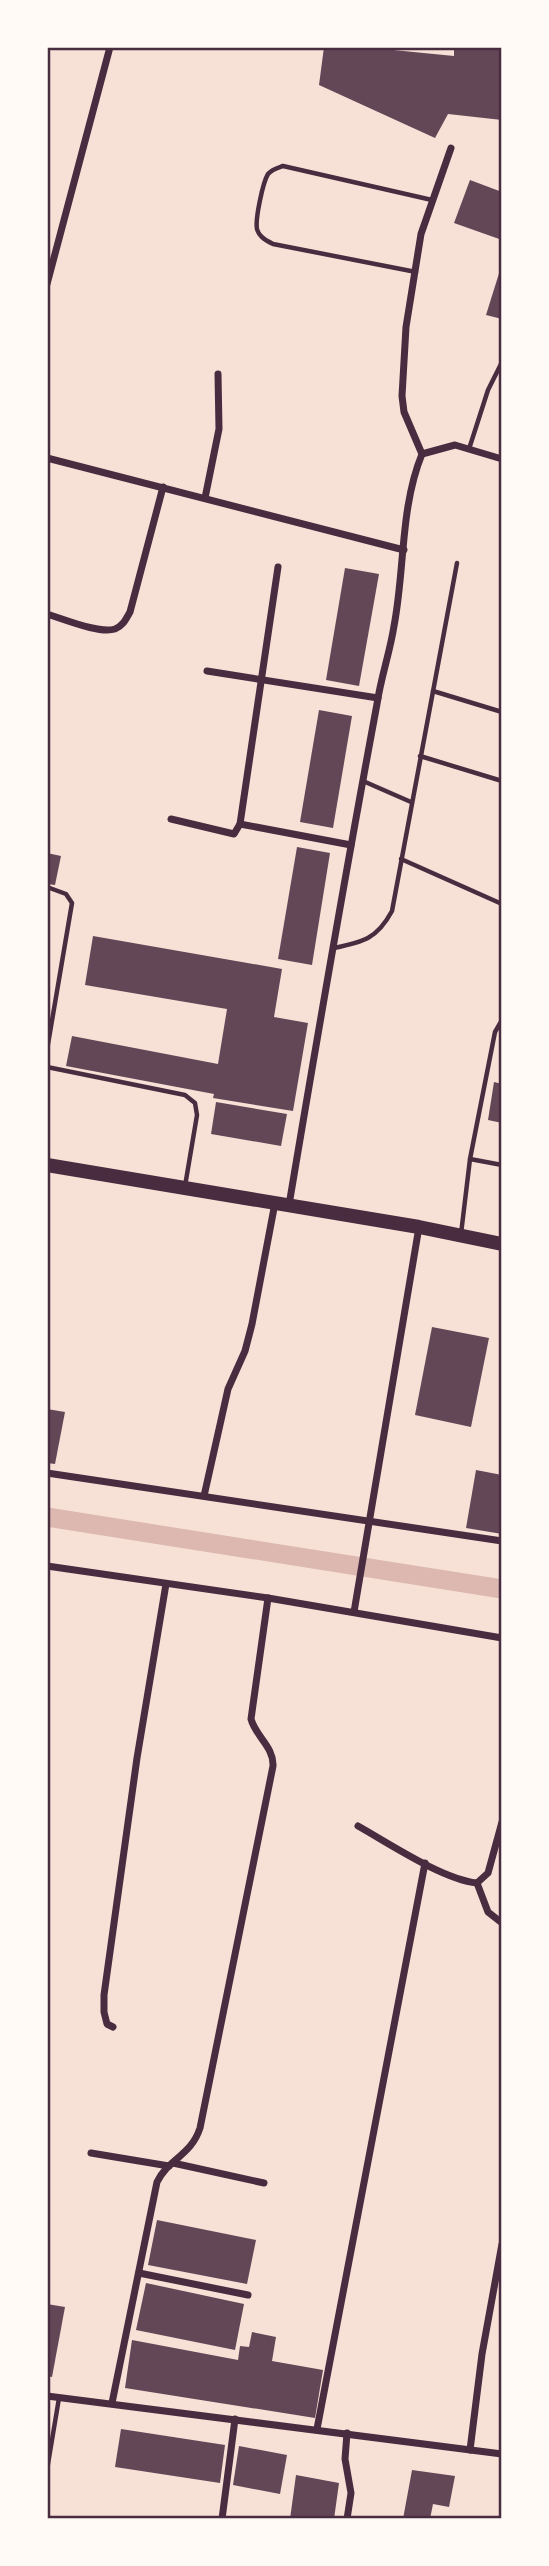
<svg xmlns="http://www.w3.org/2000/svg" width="549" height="2566" viewBox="0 0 549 2566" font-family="Karla,sans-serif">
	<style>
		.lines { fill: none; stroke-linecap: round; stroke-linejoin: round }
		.canal { stroke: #dcb8b0; stroke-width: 19 }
		.building { fill: #644757 }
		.service { stroke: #4a2c40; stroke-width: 4.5 }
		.minor { stroke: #4a2c40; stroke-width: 7 }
		.primary { stroke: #4a2c40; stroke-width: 14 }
		.neatline { fill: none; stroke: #4a2c40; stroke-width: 2.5 }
	</style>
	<rect width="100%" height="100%" fill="#f7e1d7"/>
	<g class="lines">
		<path class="canal" d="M47 1517 502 1589"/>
	</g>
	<g class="building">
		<path d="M324 47H363L454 56V47H502V120L448 114 435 138 319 85Z"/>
		<path d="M470 180 502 192V240L454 223Z"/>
		<path d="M501 267H502V319L486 315Z"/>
		<path d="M345 568 379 574 359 686 326 680Z"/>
		<path d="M319 710 352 716 333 828 300 822Z"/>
		<path d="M297 847 330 853 312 965 278 959Z"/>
		<path d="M47 853 61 856 55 885 47 884Z"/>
		<path d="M93 936 282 969 274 1017 308 1023 293 1111 213 1098 214 1094 66 1066 72 1036 218 1064 227 1009 85 985Z"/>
		<path d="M494 1082 502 1084V1123L488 1120Z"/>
		<path d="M216 1102 287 1114 281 1146 211 1134Z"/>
		<path d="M432 1327 489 1338 471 1427 415 1415Z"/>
		<path d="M47 1409 65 1412 55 1464 47 1463Z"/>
		<path d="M476 1470 502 1475V1534L466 1528Z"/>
		<path d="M157 2220 256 2240 247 2284 148 2265Z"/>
		<path d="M146 2283 244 2304 235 2350 136 2330Z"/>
		<path d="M47 2304 65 2307 52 2377 47 2376Z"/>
		<path d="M252 2332 276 2337 272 2361 323 2370 315 2418 125 2388 132 2340 238 2360 240 2346 249 2347Z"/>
		<path d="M121 2429 225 2445 220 2483 115 2467Z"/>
		<path d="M239 2446 287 2455 280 2494 233 2485Z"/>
		<path d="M412 2470 455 2476 449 2507 433 2504 430 2519H403Z"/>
		<path d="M296 2475 339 2483 334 2519H290Z"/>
	</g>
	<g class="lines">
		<g class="service">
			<path d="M416 272 273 244C267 241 259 237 257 229 255 219 263 182 268 174 272 169 277 168 283 166L432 200"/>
			<path d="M469 449 488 390 502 362"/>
			<path d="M433 691 502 712"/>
			<path d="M420 756 502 781"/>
			<path d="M363 781 411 802"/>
			<path d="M401 859 502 904"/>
			<path d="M47 887 66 894 72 903 47 1050"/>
			<path d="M334 948C363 942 377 939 392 911L457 563"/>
			<path d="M47 1067 185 1095 195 1103 197 1115 185 1186"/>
			<path d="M470 1159 502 1165"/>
			<path d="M461 1234 470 1159 495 1032 502 1020"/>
			<path d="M47 2470 59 2398"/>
			<path d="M47 2499 48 2519"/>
		</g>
		<g class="minor">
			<path d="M47 284 110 47"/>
			<path d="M422 454 455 445 502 459"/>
			<path d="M47 458 404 550"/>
			<path d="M205 498 219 429 218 374"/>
			<path d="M47 614C64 619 99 634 115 629 123 626 126 619 130 612L163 487"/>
			<path d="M207 671 378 698"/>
			<path d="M171 819 234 834 240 824 278 567"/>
			<path d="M240 824 351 845"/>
			<path d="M289 1205C317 1038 346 870 377 704 381 677 390 652 394 626 405 569 400 508 422 454L404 412 402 396 406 327 421 234 451 148"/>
			<path d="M47 1473 502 1541"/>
			<path d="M204 1496 228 1389 245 1351 252 1324 275 1203"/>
			<path d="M47 1566 268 1598 502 1638"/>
			<path d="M354 1612 419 1227"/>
			<path d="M358 1826C390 1844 442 1879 477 1883L488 1873 502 1822"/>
			<path d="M477 1883 488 1912 502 1923"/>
			<path d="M113 2027 107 2024 104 2012V1995L137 1758 166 1584"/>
			<path d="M91 2153 169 2166"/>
			<path d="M173 2163 264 2183"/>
			<path d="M139 2273 248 2295"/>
			<path d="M47 2396 502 2454"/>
			<path d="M112 2403 157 2182C168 2159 191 2156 200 2128L273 1766C274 1747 256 1737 251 1719L268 1598"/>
			<path d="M317 2429 425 1863"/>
			<path d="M470 2450 482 2354 502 2244"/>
			<path d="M222 2519 235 2419"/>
			<path d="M347 2519 351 2493 345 2459 347 2433"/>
		</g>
		<path class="primary" d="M47 1165 419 1227 502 1244"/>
	</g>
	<rect width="549" height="2566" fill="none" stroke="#fffaf5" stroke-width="98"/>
	<rect x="49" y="49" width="451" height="2468" class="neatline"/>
</svg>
